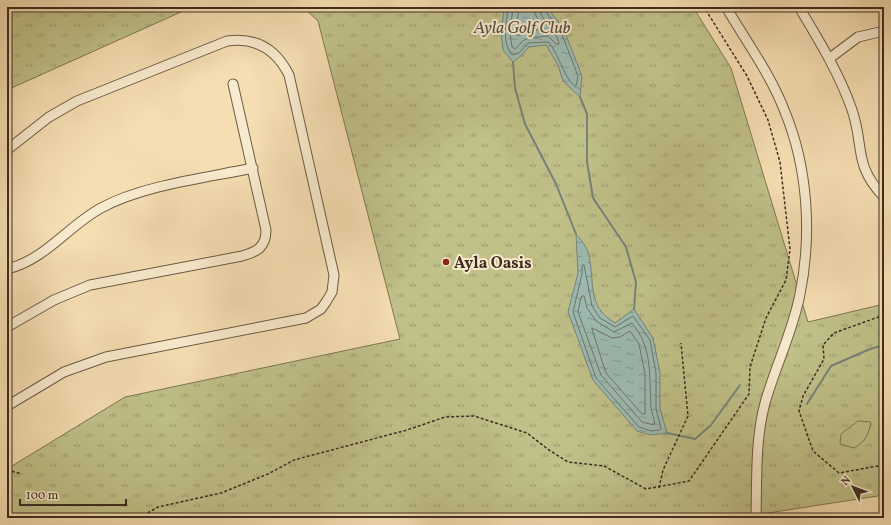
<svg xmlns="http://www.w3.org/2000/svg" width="891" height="525" viewBox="0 0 891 525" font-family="Vollkorn,serif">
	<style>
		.grass { fill: url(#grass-tufts); stroke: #7f7756 }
		.pitch { fill: #c0c089; stroke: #7f7756 }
		.water { fill: url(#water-ripples); stroke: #778379 }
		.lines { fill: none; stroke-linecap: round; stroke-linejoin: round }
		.shore { stroke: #6e746a; stroke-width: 1 }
		.stream { stroke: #778379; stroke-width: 2 }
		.minor-casing { stroke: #6c5a46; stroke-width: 11 }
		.path { stroke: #3e2e22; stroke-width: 1.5; stroke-dasharray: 3 2; stroke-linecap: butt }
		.minor { stroke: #f8eacd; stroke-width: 9 }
		.poi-dot { fill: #8f2418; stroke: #f8eacd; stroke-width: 1.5 }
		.labels { text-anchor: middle; stroke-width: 4; stroke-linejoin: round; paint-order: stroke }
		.poi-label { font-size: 16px; font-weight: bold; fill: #3e2e22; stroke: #f8eacd; text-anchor: start }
		.water-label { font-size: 17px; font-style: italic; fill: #565146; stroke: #f8eacd }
	</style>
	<defs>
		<pattern id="grass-tufts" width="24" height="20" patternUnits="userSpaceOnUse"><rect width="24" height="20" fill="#c0c089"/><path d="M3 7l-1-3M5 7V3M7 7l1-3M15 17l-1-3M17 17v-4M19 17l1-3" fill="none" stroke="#9d9c70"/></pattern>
		<pattern id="water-ripples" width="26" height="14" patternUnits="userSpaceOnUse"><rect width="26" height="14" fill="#9dbbb3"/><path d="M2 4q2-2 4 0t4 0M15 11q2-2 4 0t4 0" fill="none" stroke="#819891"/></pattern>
	</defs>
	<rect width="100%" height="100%" fill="#f5deb2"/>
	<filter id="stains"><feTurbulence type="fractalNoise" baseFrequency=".005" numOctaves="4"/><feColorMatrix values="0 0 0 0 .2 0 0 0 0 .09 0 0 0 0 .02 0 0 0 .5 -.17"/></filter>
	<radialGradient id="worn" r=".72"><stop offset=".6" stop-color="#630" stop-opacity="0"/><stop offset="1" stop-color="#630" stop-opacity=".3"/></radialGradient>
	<g class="grass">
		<path d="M7 7H192L7 90Z"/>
		<path d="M303 7H693L731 68 808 322 884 304V495L736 518H7V469L125 397 400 339 318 21Z"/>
	</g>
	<path class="pitch" d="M858 421 871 422C868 436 866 441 854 448L840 444 841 434Z"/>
	<g class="water">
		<path d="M504 7H547L564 30 582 76 580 97 563 81 558 65 546 45 529 47 521 56 513 62 503 50 501 33Z"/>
		<path d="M576 234C580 239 586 246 588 252 596 281 585 305 615 323L634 309 653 338 660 373V408L667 433 650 435 637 431 593 380 568 312 578 273Z"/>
	</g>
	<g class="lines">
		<g class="shore">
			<path d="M508 7C507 24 501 41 512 55L519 53 528 43 548 42C559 53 565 82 576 86L578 76 561 32 545 11 544 7"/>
			<path d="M513 7 510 33 512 47 515 49 524 40 529 38 548 36 556 44H559C557 29 540 21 539 7"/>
			<path d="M519 7 516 33 518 36 526 32 544 29 535 14 533 7"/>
			<path d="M584 265 592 306 600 318 615 327 633 316 650 340 656 373V409L661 428 660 430 651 431 639 427 596 378 573 312 582 274V266Z"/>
			<path d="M584 296 587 308 596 321 614 332 632 323C653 348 649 376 651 407 651 413 656 420 654 425L642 422 601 375 578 312 581 297Z"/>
			<path d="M592 328 612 338 620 337 630 331 639 344 645 374V414H642L606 373Z"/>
		</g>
		<g class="stream">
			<path d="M513 62 515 88 525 124 556 184 576 234"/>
			<path d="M580 97 587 114V162L593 198 626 247 636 282 634 309"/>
			<path d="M807 404 831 366 870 349 884 345"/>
			<path d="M667 433 695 439 711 425 740 385"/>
		</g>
		<g class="minor-casing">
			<g id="minor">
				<path d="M726 7C746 41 771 75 785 112 808 168 812 235 800 294 793 331 775 367 765 403 755 440 757 480 756 518"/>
				<path d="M799 7C818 39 838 71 851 107 865 144 852 164 884 197"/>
				<path d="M830 58 858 37 884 31"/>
				<path d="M7 150 49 117 77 101 227 41C256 37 276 49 289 75L334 275 332 292 326 302 321 309 306 318 106 357 64 372 7 406"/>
				<path d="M7 269C45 260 68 226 101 208 144 185 205 178 253 168"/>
				<path d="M7 327 54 300 90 285 242 256C257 252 266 247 266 230L233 84"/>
			</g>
		</g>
		<g class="path">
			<path d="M884 315 834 333 823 345 824 359 803 396 799 411 813 451 839 473 878 466 884 461"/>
			<path d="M7 470 22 474"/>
			<path d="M659 488 663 470 688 416 681 343"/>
			<path d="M139 518 158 507 221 493 268 474 294 460 407 430 445 417 474 416 527 433 549 450 568 462 604 466 646 489 689 481 749 394 750 367 766 318 786 280 790 249 780 162 768 120 747 76 704 7"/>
		</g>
		<use href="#minor" class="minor"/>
	</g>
	<circle class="poi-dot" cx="446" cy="262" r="4"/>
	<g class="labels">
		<g class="poi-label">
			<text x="454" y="268">Ayla Oasis</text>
		</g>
		<g class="water-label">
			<text x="522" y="33">Ayla Golf Club</text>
		</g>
	</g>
	<rect width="891" height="525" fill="none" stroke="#f5deb2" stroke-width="24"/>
	<rect x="8" y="8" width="875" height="509" fill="none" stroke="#3e2e22" stroke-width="2"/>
	<rect x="12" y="12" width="867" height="501" fill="none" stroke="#3e2e22"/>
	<g transform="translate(853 487) rotate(312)" stroke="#f8eacd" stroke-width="3" paint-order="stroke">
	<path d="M0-3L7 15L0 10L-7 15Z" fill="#3e2e22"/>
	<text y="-6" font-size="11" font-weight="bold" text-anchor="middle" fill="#3e2e22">N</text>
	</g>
	<path d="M20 499v6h106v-6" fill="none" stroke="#3e2e22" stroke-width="2"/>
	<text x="26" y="499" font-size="12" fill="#3e2e22" stroke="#f8eacd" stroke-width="3" paint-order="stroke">100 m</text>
	<rect width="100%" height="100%" filter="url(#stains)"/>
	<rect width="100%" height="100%" fill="url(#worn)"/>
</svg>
